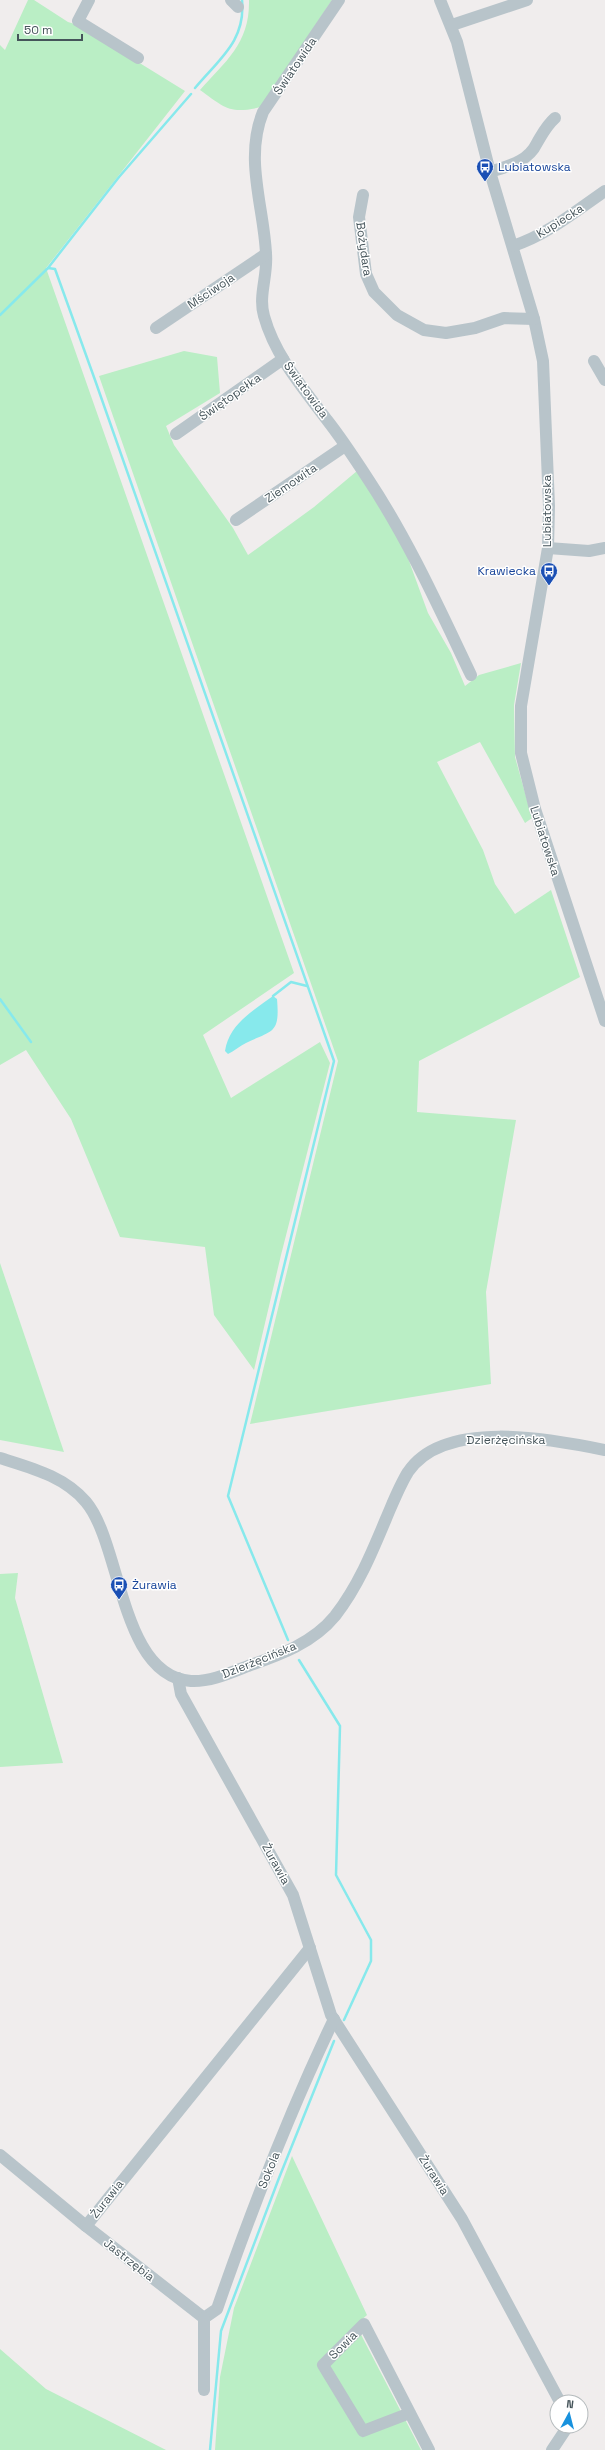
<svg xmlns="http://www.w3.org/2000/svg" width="605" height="2450" viewBox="0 0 605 2450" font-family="'Space Grotesk',sans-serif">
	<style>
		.green { fill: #baeec5 }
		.water { fill: #87e9ec }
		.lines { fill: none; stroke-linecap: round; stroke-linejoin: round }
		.stream { stroke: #87e9ec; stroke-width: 2.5 }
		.minor { stroke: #b8c4ca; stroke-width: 12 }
		.labels { text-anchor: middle; stroke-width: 3; stroke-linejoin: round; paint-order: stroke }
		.street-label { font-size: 12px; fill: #45545a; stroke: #fff }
		.transit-label { font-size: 12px; fill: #164399; stroke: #fff; text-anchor: start }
	</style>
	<rect width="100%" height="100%" fill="#f0eded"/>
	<g class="green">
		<path d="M28 0H34L68 22 78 25 185 91 46 268 294 973 203 1035 231 1098 320 1042 330 1063 281 1255 254 1370 214 1315 205 1247 120 1237 71 1119 26 1050 0 1065V45L5 50Z"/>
		<path d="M249 0H332L261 107C229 115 224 107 200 90 226 61 250 43 249 0Z"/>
		<path d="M184 351 217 357 220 393 166 426 174 445 233 528 248 555 314 507 357 471 401 539 428 613 451 653 465 686 479 675 521 663 514 705 515 757 532 818 525 823 480 742 437 762 483 850 495 884 515 914 551 890 580 977 419 1061 417 1112 516 1120 486 1292 491 1384 250 1424 338 1061 99 376Z"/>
		<path d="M0 1263 64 1452 0 1440Z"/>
		<path d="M18 1573 15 1598 63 1763 0 1767V1574Z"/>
		<path d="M292 2156 367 2315 356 2325 421 2450H215L220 2377 234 2308Z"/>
		<path d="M0 2349 46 2389 166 2450H0Z"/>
	</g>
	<path class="water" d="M273 996 277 999C280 1034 273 1030 246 1043 240 1046 234 1051 228 1054L225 1051C229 1024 253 1011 273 996Z"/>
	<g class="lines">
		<g class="stream">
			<path d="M195 88C219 59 246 41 242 0"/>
			<path d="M48 268 55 269 95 380 334 1061 228 1496 288 1640"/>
			<path d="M0 315 48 268 119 177 191 94"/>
			<path d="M273 996 291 982 307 986"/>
			<path d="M0 999 31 1042"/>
			<path d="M299 1660 340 1726 336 1875 371 1940V1961L344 2020"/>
			<path d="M210 2450 221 2331 279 2178 334 2041"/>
		</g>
		<g class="minor">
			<path d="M89 0 78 21 138 58"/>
			<path d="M231 0 238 7"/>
			<path d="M339 0 263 112C244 159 264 207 266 254 268 275 258 296 264 316 275 356 303 388 327 420 342 439 355 459 368 479 409 541 439 608 471 675"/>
			<path d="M440 0 457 42 490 172 534 319 543 361 549 506 548 548 521 706V753L535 809 605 1021"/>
			<path d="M452 25 527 0"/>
			<path d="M490 172C508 166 528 162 537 143 543 133 546 126 555 118"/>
			<path d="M363 195 359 217 366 274 374 292 397 315 424 330 446 333 475 328 504 318 534 319"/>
			<path d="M513 246C547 235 576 211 605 191"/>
			<path d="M156 328 266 254"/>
			<path d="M594 361 605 380"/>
			<path d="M176 434 283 359"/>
			<path d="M236 520 345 446"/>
			<path d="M548 548 589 551 605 548"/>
			<path d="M0 1458C31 1468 64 1476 86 1502 122 1545 120 1676 191 1681 210 1682 230 1673 248 1666 280 1655 313 1643 335 1616 359 1585 373 1550 388 1514 394 1500 400 1485 408 1472 444 1418 551 1439 605 1450"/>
			<path d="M178 1678 181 1694 293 1895 331 2015 462 2219 560 2402"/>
			<path d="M0 2155 86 2226 204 2318"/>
			<path d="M86 2226 310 1948"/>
			<path d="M204 2318 217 2309C251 2211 289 2113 334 2019"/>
			<path d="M204 2390V2318"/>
			<path d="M410 2413 363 2431 323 2365 364 2324 429 2450"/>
			<path d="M552 2450 568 2426"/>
		</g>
	</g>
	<defs>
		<g id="bus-pin" transform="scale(0.9)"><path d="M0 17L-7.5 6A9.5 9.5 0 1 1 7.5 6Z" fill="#1a4fb4" stroke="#fff"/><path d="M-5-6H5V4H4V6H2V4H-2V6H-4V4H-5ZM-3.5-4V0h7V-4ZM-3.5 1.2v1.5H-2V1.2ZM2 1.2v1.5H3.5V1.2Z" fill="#fff"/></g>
	</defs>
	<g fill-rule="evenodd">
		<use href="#bus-pin" x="485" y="167"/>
		<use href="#bus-pin" x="549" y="571"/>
		<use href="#bus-pin" x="119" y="1585"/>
	</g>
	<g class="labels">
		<g class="street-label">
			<text transform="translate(295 66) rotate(-56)" y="4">Światowida</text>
			<text transform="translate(560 221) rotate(-32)" y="4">Kupiecka</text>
			<text transform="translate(364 249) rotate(82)" y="4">Bożydara</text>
			<text transform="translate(211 291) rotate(-34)" y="4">Mściwoja</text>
			<text transform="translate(306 390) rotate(54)" y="4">Światowida</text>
			<text transform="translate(230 397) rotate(-35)" y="4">Świętopełka</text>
			<text transform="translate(291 483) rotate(-34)" y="4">Ziemowita</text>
			<text transform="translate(547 511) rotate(-90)" y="4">Lubiatowska</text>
			<text transform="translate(545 841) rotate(72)" y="4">Lubiatowska</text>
			<text x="506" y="1444">Dzierżęcińska</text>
			<text transform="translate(259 1660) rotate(-22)" y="4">Dzierżęcińska</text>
			<text transform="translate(276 1864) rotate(61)" y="4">Żurawia</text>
			<text transform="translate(269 2170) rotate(-68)" y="4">Sokola</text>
			<text transform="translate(434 2175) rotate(57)" y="4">Żurawia</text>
			<text transform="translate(107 2199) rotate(-52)" y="4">Żurawia</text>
			<text transform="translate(129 2260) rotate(38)" y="4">Jastrzębia</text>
			<text transform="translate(343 2345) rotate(-45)" y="4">Sowia</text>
		</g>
		<g class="transit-label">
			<text x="498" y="171">Lubiatowska</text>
			<text x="536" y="575" text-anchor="end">Krawiecka</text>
			<text x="132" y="1589">Żurawia</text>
		</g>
	</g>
	<g transform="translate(569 2414) rotate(7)"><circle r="19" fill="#ffffff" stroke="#b5bbbd"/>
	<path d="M0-3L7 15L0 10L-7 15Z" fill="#1892de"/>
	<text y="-6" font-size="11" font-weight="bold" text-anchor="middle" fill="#45545a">N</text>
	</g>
	<path d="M18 34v6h64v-6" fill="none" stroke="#45545a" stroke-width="2"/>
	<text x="24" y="34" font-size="12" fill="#45545a" stroke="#ffffff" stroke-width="3" paint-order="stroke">50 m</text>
</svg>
